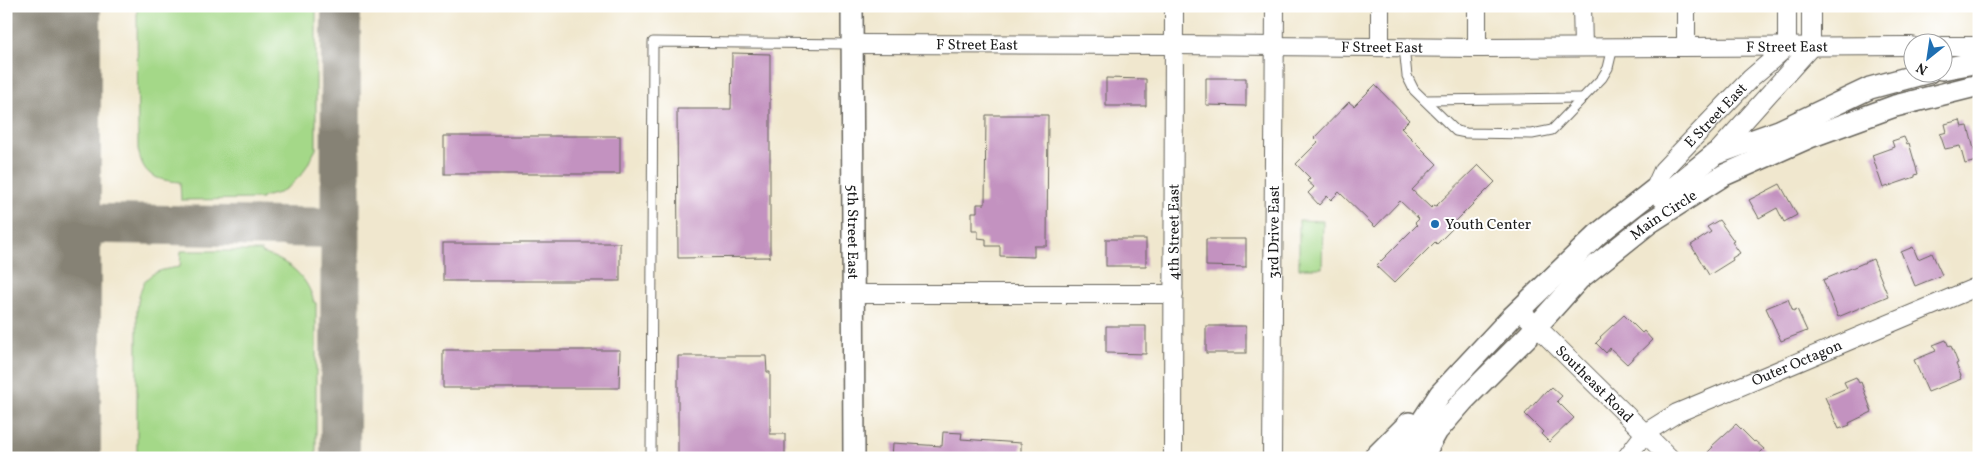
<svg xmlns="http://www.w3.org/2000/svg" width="1985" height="464" viewBox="0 0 1985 464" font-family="Vollkorn,serif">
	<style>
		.green { fill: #a4d888; stroke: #607a52 }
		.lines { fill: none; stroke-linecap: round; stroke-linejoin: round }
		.taxiway { stroke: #868275; stroke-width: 40 }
		.runway { stroke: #868275; stroke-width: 100 }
		.building { fill: #c392c0 }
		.service-casing { stroke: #66635a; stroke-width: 11 }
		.minor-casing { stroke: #66635a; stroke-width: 20 }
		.tertiary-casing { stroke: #66635a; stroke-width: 24 }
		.service { stroke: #fff; stroke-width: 9 }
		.minor { stroke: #fff; stroke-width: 18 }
		.tertiary { stroke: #fff; stroke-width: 21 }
		.poi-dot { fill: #1f6fb2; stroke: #fff; stroke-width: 2 }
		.labels { text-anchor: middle; stroke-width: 4; stroke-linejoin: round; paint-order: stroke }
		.street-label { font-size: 15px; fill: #1c1c1c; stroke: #fff }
		.poi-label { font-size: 15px; fill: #1c1c1c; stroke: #fff; text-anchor: start }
	</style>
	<rect width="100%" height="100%" fill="#fff"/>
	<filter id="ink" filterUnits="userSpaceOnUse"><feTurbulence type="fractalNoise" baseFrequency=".02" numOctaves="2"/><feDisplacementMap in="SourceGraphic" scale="10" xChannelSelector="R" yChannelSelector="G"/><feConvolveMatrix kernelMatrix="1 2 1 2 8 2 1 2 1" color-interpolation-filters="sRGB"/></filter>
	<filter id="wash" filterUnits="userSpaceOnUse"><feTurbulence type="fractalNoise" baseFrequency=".0096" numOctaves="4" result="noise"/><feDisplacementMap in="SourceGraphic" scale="20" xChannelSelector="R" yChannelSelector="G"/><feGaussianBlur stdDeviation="1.12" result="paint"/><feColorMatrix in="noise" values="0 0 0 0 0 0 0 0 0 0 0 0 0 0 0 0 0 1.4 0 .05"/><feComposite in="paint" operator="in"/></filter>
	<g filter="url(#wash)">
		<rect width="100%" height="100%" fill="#f0e7ce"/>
		<g class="green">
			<path d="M137 6H316V149L303 173 291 185 279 193 263 197 262 199 181 200 180 182C155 180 143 176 138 149Z"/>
			<path d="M1299 220 1323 221 1322 268H1299Z"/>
			<path d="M181 251H262V253C288 261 307 275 314 302L316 303V458H137V310C141 277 148 271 180 267Z"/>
		</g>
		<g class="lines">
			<g class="taxiway">
				<path d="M51 223 340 228"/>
				<path d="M340 458 341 6"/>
			</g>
			<path class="runway" d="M51 458V6"/>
		</g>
		<g id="blocks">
			<g class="building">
				<path d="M732 53 770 54V257L678 258 677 109H731Z"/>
				<path d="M1106 78 1146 79V106H1106Z"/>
				<path d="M1206 78H1246V106L1206 105Z"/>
				<path d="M1375 85 1409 120 1401 128 1437 164 1412 190 1431 208 1434 205 1436 206 1478 165 1495 182 1453 224 1455 226 1437 244 1435 242 1394 283 1376 266 1417 225 1415 223 1419 219 1400 201 1375 227 1339 192 1331 200 1327 196 1319 205 1308 193 1314 187 1307 181 1310 178 1296 164 1318 142 1314 138 1349 102 1354 106Z"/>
				<path d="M986 115H1048L1047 246H1034V257L1000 256V246H986V239L978 238V231H972V212H977V204H985Z"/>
				<path d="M1960 120 1962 127 1968 126 1977 161 1965 164 1960 146 1945 149 1940 134 1947 132 1945 124Z"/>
				<rect x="444" y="136" width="176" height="38"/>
				<path d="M1904 137 1907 144 1909 143 1918 174 1915 175V177L1883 188 1872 155 1894 147 1892 141Z"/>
				<path d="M1780 184 1797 215 1784 222 1777 208 1759 218 1749 200Z"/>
				<path d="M1719 220 1734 241 1732 242 1740 253 1732 258 1733 260 1709 275 1691 245 1711 232 1707 227Z"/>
				<rect x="1106" y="239" width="40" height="27"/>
				<path d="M1206 239H1246V267L1206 266Z"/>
				<rect x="443" y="243" width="177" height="38"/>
				<path d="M1913 247 1918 259 1932 253 1942 275 1915 286 1901 252Z"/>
				<path d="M1873 259 1888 296 1838 317 1823 280Z"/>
				<path d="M1788 299 1793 311 1797 309 1807 331 1781 341 1766 308Z"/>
				<path d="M1624 315 1642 333 1644 331 1652 340 1627 364 1610 348 1606 353 1596 343 1601 338 1600 337Z"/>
				<path d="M1106 326H1146V354L1106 353Z"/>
				<rect x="1206" y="326" width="40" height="27"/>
				<path d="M1946 340 1949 347 1951 346 1958 363 1956 364 1961 376 1960 377 1961 379 1928 392 1914 360 1936 351 1933 345Z"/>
				<path d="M443 350H620L619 388H443Z"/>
				<path d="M678 356H766L767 372H770V434H785V458H678Z"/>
				<path d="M1856 377 1859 383 1861 382 1872 412 1849 423 1850 425 1839 429 1825 397 1847 388 1844 382Z"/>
				<path d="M1552 387 1562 396 1557 401 1574 418 1549 442 1541 434 1543 432 1525 414 1546 391 1547 392Z"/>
				<path d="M1736 424 1754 442 1755 441 1764 449 1755 458H1714L1708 452 1713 447 1712 446Z"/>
				<path d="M943 432 962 433 961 439 1021 443V458H892L893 443 942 446Z"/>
			</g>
		</g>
	</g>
	<g filter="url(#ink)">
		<use href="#blocks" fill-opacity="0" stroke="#66635a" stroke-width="1"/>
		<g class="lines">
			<g class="service-casing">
				<g id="service">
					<path d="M1404 47 1407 76 1414 90 1456 131 1466 133 1532 134 1552 130 1602 78 1608 68 1613 47"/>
					<path d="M1425 100 1583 98"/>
					<path d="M651 458 653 42 852 44"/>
				</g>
			</g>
			<g class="minor-casing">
				<g id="minor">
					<path d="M1380 6V47"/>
					<path d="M1582 6 1583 47"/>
					<path id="s1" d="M852 44 1174 45 1477 48 1912 46"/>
					<path d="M1686 46V6"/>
					<path d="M1942 46H1979"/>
					<path d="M1477 48V6"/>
					<path d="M1715 154 1811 47V6"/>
					<path id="s2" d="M1662 199 1654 190 1663 170 1751 78 1787 47V6"/>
					<path d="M852 294H1174"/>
					<path id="s3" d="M1520 310 1670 458"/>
					<path id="s4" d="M1173 458 1174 6"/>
					<path id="s5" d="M1272 458 1275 6"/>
					<path id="s6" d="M1626 458 1645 433 1677 413 1979 286"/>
				</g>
			</g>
			<g class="tertiary-casing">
				<g id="tertiary">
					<path id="s7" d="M852 6 854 458"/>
					<path d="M1942 69 1979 62"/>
					<path d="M1374 458 1409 423"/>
					<path d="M1398 458 1440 394 1511 318 1598 234 1654 190 1672 189 1715 154 1779 131 1870 88 1929 72"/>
					<path id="s8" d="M1422 458 1437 431 1463 401 1528 336 1579 279 1649 223 1724 175 1810 137 1895 106 1979 85"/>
				</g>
			</g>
			<use href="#service" class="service"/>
			<use href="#minor" class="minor"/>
			<use href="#tertiary" class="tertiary"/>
		</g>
	</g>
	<circle class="poi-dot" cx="1435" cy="224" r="5"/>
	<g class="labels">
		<g class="street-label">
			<text dy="5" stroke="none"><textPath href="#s1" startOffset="125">F Street East</textPath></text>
			<text dy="5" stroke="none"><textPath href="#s1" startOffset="530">F Street East</textPath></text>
			<text dy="5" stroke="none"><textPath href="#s1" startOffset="935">F Street East</textPath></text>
			<text dy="5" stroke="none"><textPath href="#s2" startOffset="110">E Street East</textPath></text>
			<text dy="5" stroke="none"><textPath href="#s8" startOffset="345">Main Circle</textPath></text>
			<text dy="5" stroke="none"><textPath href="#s7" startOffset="226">5th Street East</textPath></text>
			<text dy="5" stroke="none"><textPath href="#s4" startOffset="226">4th Street East</textPath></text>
			<text dy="5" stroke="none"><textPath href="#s5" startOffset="226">3rd Drive East</textPath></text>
			<text dy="5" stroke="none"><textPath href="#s6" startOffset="199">Outer Octagon</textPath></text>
			<text dy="5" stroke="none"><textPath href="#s3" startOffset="105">Southeast Road</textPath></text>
		</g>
		<g class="poi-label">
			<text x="1445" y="229">Youth Center</text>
		</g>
	</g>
	<rect width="1985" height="464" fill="none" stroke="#fff" stroke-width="25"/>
	<g transform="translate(1928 58) rotate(210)"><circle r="24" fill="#ffffff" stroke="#a4a4a4"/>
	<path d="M0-4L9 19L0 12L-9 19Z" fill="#1f6fb2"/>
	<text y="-8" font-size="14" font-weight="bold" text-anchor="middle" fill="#1c1c1c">N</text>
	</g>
</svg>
